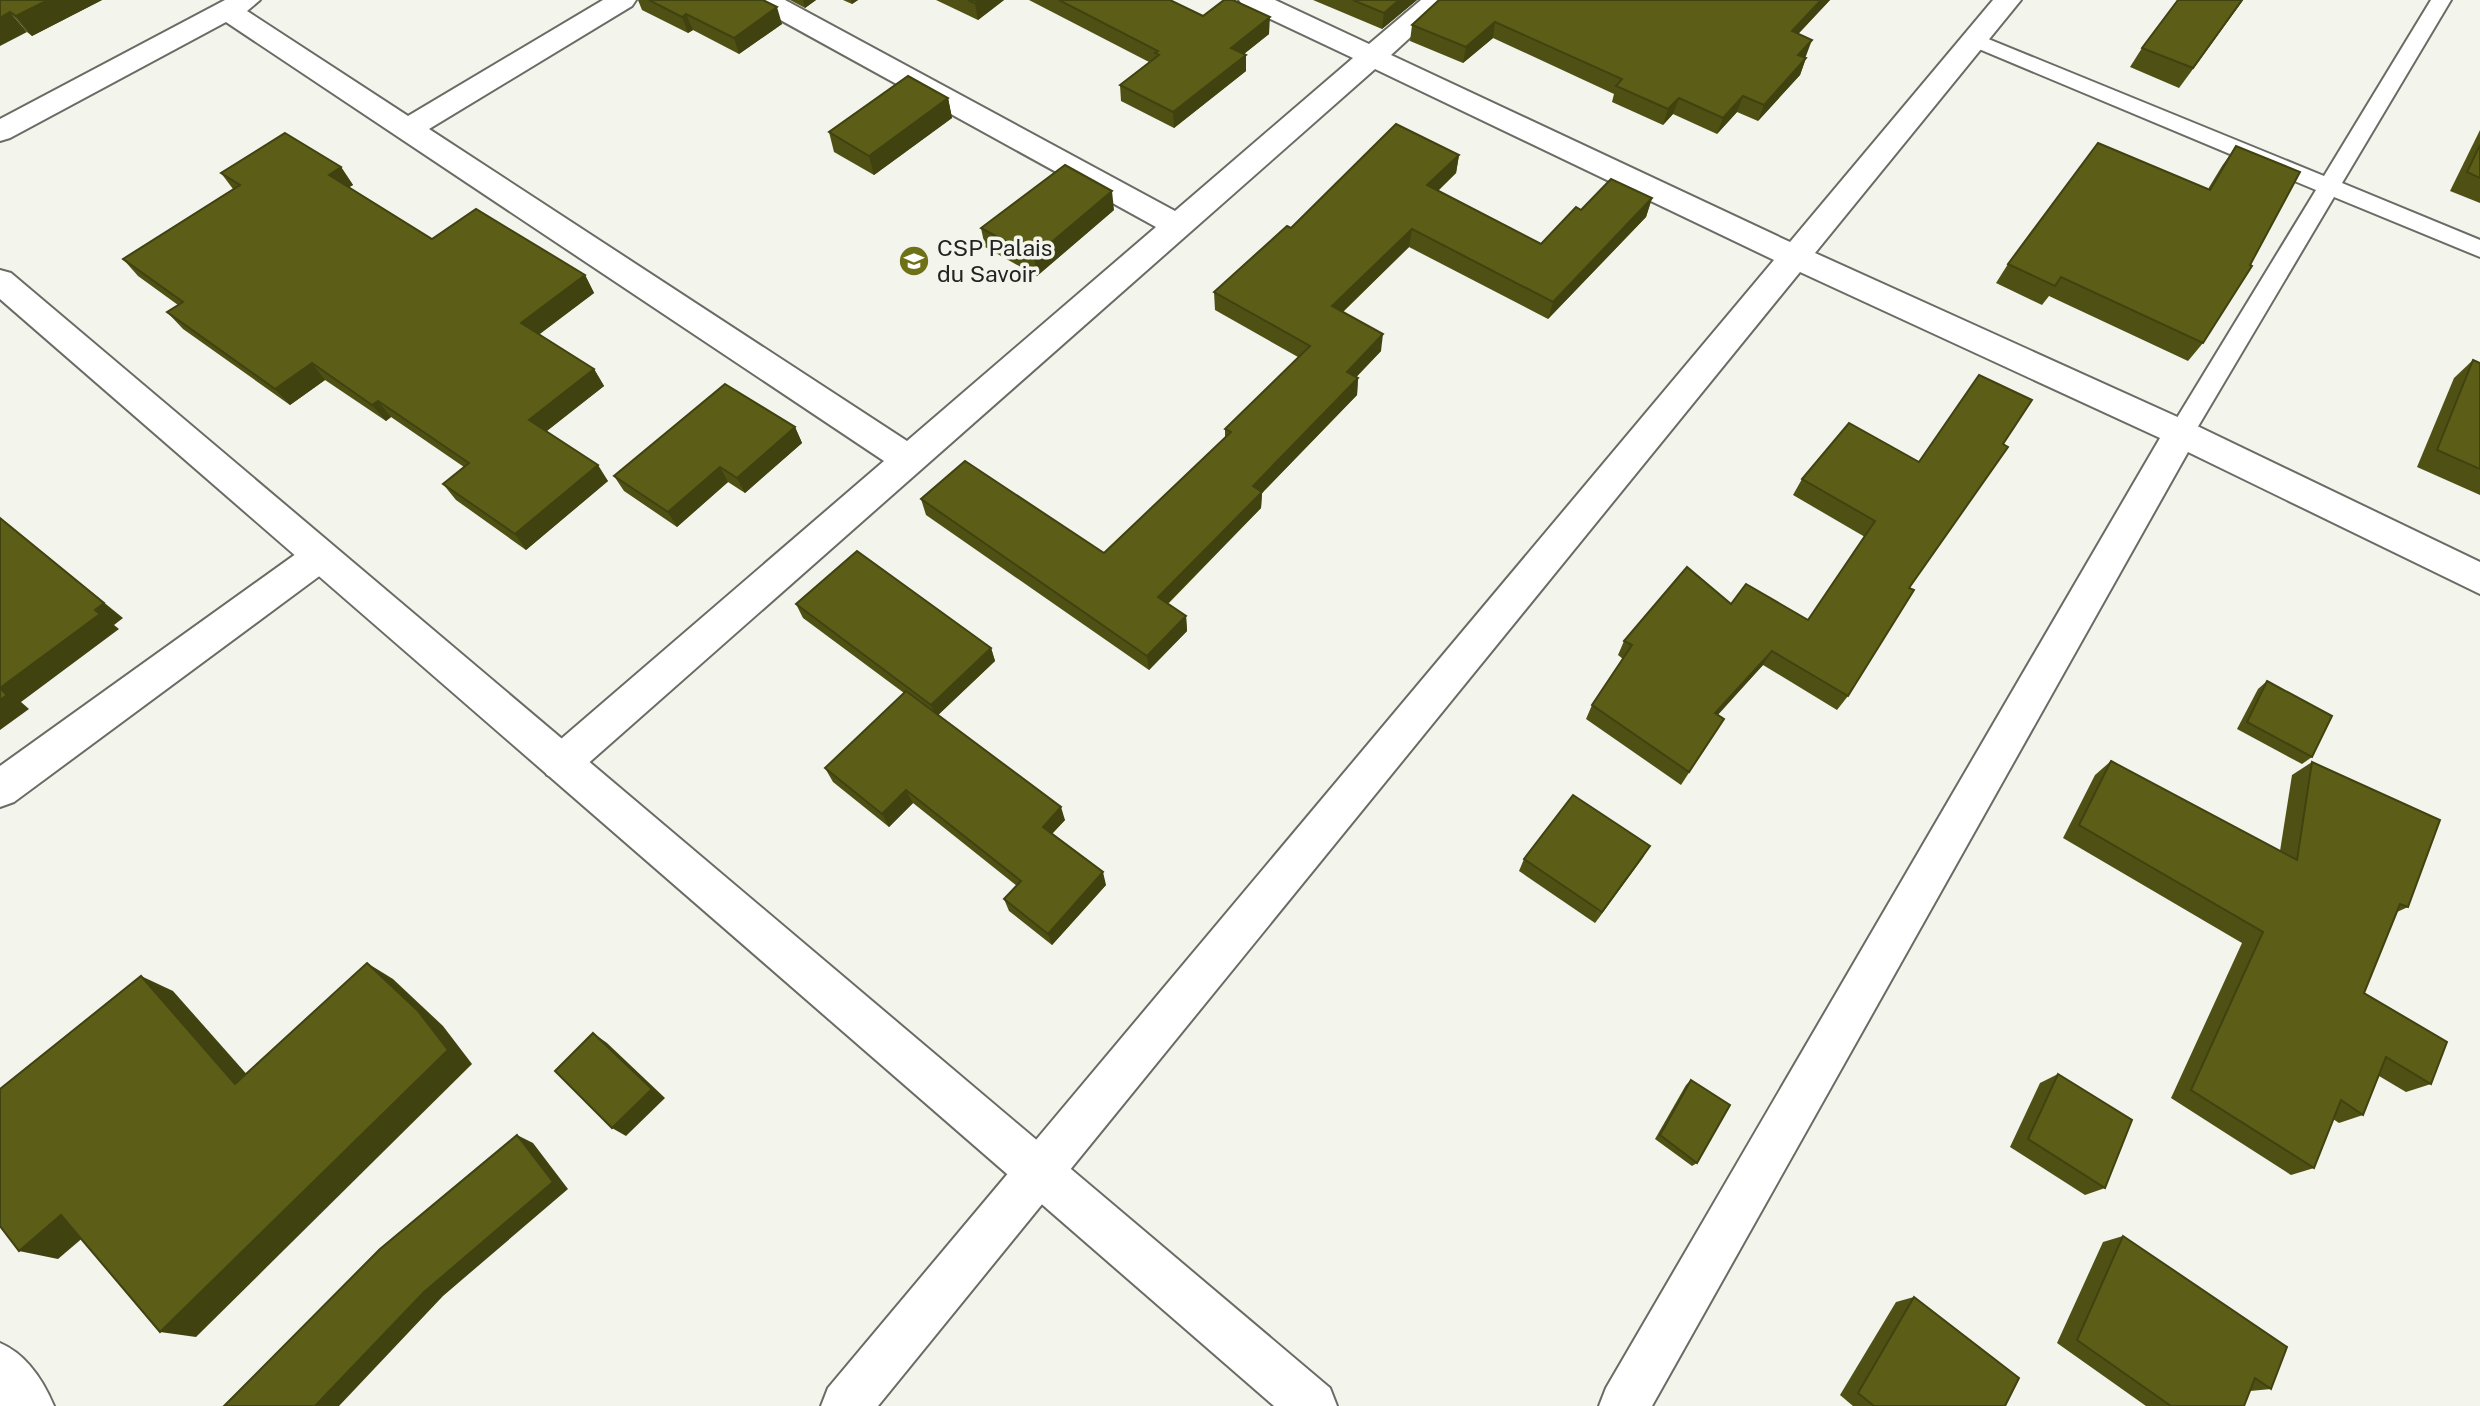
<svg xmlns="http://www.w3.org/2000/svg" width="2480" height="1406" viewBox="0 0 2480 1406" font-family="'Public Sans',sans-serif">
	<style>
		.lines { fill: none; stroke-linecap: round; stroke-linejoin: round }
		.lane-casing { stroke: #6a6b64; stroke-width: 4 }
		.street-casing { stroke: #6a6b64; stroke-width: 4 }
		.secondary-casing { stroke: #6a6b64; stroke-width: 4 }
		.lane { fill: #fff; fill-rule: evenodd }
		.street { fill: #fff; fill-rule: evenodd }
		.secondary { fill: #fff; fill-rule: evenodd }
		.wall { fill: #4f5114 }
		.shaded-wall { fill: #404210 }
		.building { fill: #5c5e17; stroke: #404210; stroke-width: 2 }
		.labels { text-anchor: middle; stroke-width: 7; stroke-linejoin: round; paint-order: stroke }
		.poi-label { font-size: 23px; fill: #222320; stroke: #f3f4ec; text-anchor: start }
	</style>
	<rect width="100%" height="100%" fill="#f3f4ec"/>
	<g class="lines">
		<g class="lane-casing">
			<path id="lane" d="M2431 0H2451L2342 183 2480 240V257L2334 197 2190 440 2181 443 2172 440 2169 433 2172 426 2316 190 1967 44 1964 40 1967 36H1981L2324 176Z"/>
		</g>
		<g class="street-casing">
			<g id="street">
				<path d="M225 0H260L247 11 408 116 603 0H636L632 6 429 129 907 441 1156 227 755 6 751 0H785L1175 211 1353 58 1243 6 1239 0H1275L1369 44 1421 0H1451L1391 55 1790 242 1993 0H2021L1815 253 2193 424 2480 562V594L2188 452 1652 1406H1599L1606 1388 2160 438 1800 272 878 1406H821L828 1388 1774 260 1375 69 575 775 561 781 547 775 541 763 547 751 884 461 226 22 10 138 0 141V119Z"/>
				<path d="M320 541 333 546 338 556 333 566 14 802 0 807V766L307 546Z"/>
				<path d="M0 1343C26 1354 43 1380 54 1406H0Z"/>
			</g>
		</g>
		<g class="secondary-casing">
			<path id="secondary" d="M0 270 11 273 1330 1388 1337 1406H1274L0 299Z"/>
		</g>
		<use href="#lane" class="lane"/>
		<use href="#street" class="street"/>
		<use href="#secondary" class="secondary"/>
	</g>
	<g class="wall">
		<path d="M0 0H102L32 36 27 32Z"/>
		<path d="M638 0H763L782 24 739 54 693 30 688 33 642 10Z"/>
		<path d="M790 0H816L805 8Z"/>
		<path d="M843 0H858L852 4Z"/>
		<path d="M936 0H1004L978 20Z"/>
		<path d="M1029 0H1170L1203 16 1269 34 1244 54 1246 55V71L1174 128 1121 101 1120 85 1149 62Z"/>
		<path d="M1313 0H1417L1382 29Z"/>
		<path d="M1439 0H1830L1798 34 1806 56 1804 58H1806L1800 75 1758 121 1737 112 1717 134 1673 114 1663 125 1612 102 1614 94 1493 38 1463 63 1410 41 1412 25Z"/>
		<path d="M2178 0H2243L2179 88 2130 67 2142 48Z"/>
		<path d="M948 98 952 118 874 175 834 152 829 132Z"/>
		<path d="M2480 130V203L2450 191Z"/>
		<path d="M2236 146 2203 343 2188 361 2049 296 2042 305 1996 283 2008 264 2208 189 2222 166Z"/>
		<path d="M1459 155 1456 173 1438 191 1541 244 1581 210 1652 198 1646 217 1548 319 1409 247 1343 312 1381 351 1356 377 1358 378 1357 395 1262 493 1261 508 1168 604 1186 616 1187 631 1149 670 926 515 921 499 1104 553 1225 438V429L1298 357 1215 310 1214 292 1291 228Z"/>
		<path d="M341 167 353 185 349 187 432 239 585 275 594 293 539 334 594 369 604 386 547 431 608 481 526 550 456 500 443 484 464 467 391 417 386 421 325 380 290 405 183 329 167 312 178 305 138 276 123 259 233 189 221 173Z"/>
		<path d="M1114 210 1037 276 985 247 981 228Z"/>
		<path d="M2473 360 2480 363V495L2417 467 2454 378Z"/>
		<path d="M1849 423 1909 588 1848 696 1837 710 1763 665 1717 715 1724 719 1681 785 1586 719 1592 705 1623 659 1618 655 1624 641 1731 604 1808 620 1865 537 1793 495 1802 479Z"/>
		<path d="M795 427 802 443 745 493 728 482 677 527 624 491 614 476Z"/>
		<path d="M796 604 991 648 995 661 938 715 1065 820 1052 834 1106 885 1052 945 1009 911 1004 899 1017 886 913 803 889 827 833 782 825 768 904 693 803 618Z"/>
		<path d="M2267 681 2312 757 2302 764 2237 729 2258 689Z"/>
		<path d="M2111 761 2280 851 2292 775 2312 762 2408 907 2397 912 2364 993 2431 1084 2406 1092 2379 1076 2363 1115 2339 1123 2333 1119 2314 1168 2291 1175 2171 1098 2242 943 2063 838 2095 775Z"/>
		<path d="M1650 846 1595 923 1519 871 1524 859Z"/>
		<path d="M2058 1074 2105 1188 2085 1195 2010 1147 2040 1083Z"/>
		<path d="M1691 1080 1697 1163 1692 1166 1655 1139 1686 1085Z"/>
		<path d="M2123 1236 2271 1389 2250 1391 2244 1406H2146L2057 1343 2103 1242Z"/>
		<path d="M1914 1297 2005 1406H1853L1840 1395 1896 1302Z"/>
	</g>
	<g class="shaded-wall">
		<path d="M48 0H102L32 36 16 16Z"/>
		<path d="M803 0H816L805 8Z"/>
		<path d="M851 0H858L852 4Z"/>
		<path d="M979 0H1004L978 20 975 3Z"/>
		<path d="M1399 0H1417L1382 29 1384 13Z"/>
		<path d="M1821 0H1830L1786 47 1792 31Z"/>
		<path d="M2242 0H2243L2179 88 2193 68Z"/>
		<path d="M777 7 782 24 739 54 734 38Z"/>
		<path d="M10 12 27 32 0 46V18Z"/>
		<path d="M686 14 693 30 688 33 682 17Z"/>
		<path d="M1270 17 1269 34 1231 64V48Z"/>
		<path d="M1495 22 1493 38 1463 63 1466 47Z"/>
		<path d="M1812 40 1806 56 1792 71 1798 55Z"/>
		<path d="M1246 55V71L1174 128 1173 112Z"/>
		<path d="M1806 58 1800 75 1758 121 1764 105Z"/>
		<path d="M1743 96 1737 112 1717 134 1723 118Z"/>
		<path d="M948 98 952 118 874 175 869 156Z"/>
		<path d="M1679 98 1673 114 1663 125 1668 109Z"/>
		<path d="M1459 155 1456 173 1425 203 1427 185Z"/>
		<path d="M341 167 353 185 341 192 329 175Z"/>
		<path d="M1112 191 1114 210 1037 276 1034 257Z"/>
		<path d="M1652 198 1646 217 1548 319 1553 302Z"/>
		<path d="M1412 229 1409 247 1331 323 1332 306Z"/>
		<path d="M585 275 594 293 532 340 521 323Z"/>
		<path d="M1383 334 1381 351 1345 389 1347 372Z"/>
		<path d="M312 363 325 380 290 405 275 389Z"/>
		<path d="M594 369 604 386 540 436 529 420Z"/>
		<path d="M1358 378 1357 395 1262 493 1261 508 1159 612 1158 597 1253 486Z"/>
		<path d="M378 401 391 417 386 421 372 405Z"/>
		<path d="M795 427 802 443 745 493 737 478Z"/>
		<path d="M598 465 608 481 526 550 515 534Z"/>
		<path d="M720 467 728 482 677 527 668 512Z"/>
		<path d="M0 518 123 618 114 625 119 629 21 702 29 709 0 730Z"/>
		<path d="M1186 616 1187 631 1149 670 1147 656Z"/>
		<path d="M991 648 995 661 936 717 931 705Z"/>
		<path d="M1772 651 1763 665 1707 727 1715 713Z"/>
		<path d="M906 790 913 803 889 827 882 814Z"/>
		<path d="M1061 807 1065 820 1046 840 1043 827Z"/>
		<path d="M1650 846 1642 859 1595 923 1602 912Z"/>
		<path d="M1103 872 1106 885 1052 945 1048 934Z"/>
		<path d="M367 963 393 979 443 1026 472 1064 196 1337 160 1332Z"/>
		<path d="M141 976 173 991 266 1096 235 1084Z"/>
		<path d="M593 1033 607 1043 665 1098 626 1136 612 1128Z"/>
		<path d="M517 1135 533 1143 568 1189 443 1296 339 1406H315Z"/>
		<path d="M61 1215 99 1224 58 1259 19 1251Z"/>
	</g>
	<g class="building">
		<path d="M0 0H48L16 16 10 12 0 18Z"/>
		<path d="M649 0H763L777 7 734 38 686 14 682 17Z"/>
		<path d="M968 0H979L975 3Z"/>
		<path d="M1059 0H1170L1203 16 1224 0H1233L1270 17 1231 48 1246 55 1173 112 1120 85 1159 55 1155 53 1158 51Z"/>
		<path d="M1353 0H1399L1384 13Z"/>
		<path d="M1439 0H1821L1792 31 1812 40 1798 55 1806 58 1764 105 1743 96 1723 118 1679 98 1668 109 1616 86 1622 79 1495 22 1466 47 1412 25Z"/>
		<path d="M2178 0H2242L2193 68 2142 48Z"/>
		<path d="M908 76 948 98 869 156 829 132Z"/>
		<path d="M1396 124 1459 155 1427 185 1541 244 1576 207 1581 210 1611 179 1652 198 1553 302 1412 229 1332 306 1383 334 1347 372 1358 378 1253 486 1262 492 1158 597 1186 616 1147 656 921 499 965 461 1104 553 1231 432 1225 429 1310 346 1214 292 1287 226 1291 228Z"/>
		<path d="M285 133 341 167 329 175 432 239 476 209 585 275 521 323 594 369 529 420 598 465 515 534 443 484 469 463 378 401 372 405 312 363 275 389 167 312 183 302 123 259 240 185 221 173Z"/>
		<path d="M2098 143 2210 190 2236 146 2300 172 2250 265 2252 266 2203 343 2061 277 2055 286 2008 264Z"/>
		<path d="M2480 145V178L2467 172Z"/>
		<path d="M1065 165 1112 191 1034 257 981 228Z"/>
		<path d="M2473 360 2480 363V469L2437 450Z"/>
		<path d="M1979 375 2032 400 2003 444 2008 447 1909 588 1914 590 1848 696 1772 651 1715 713 1724 719 1689 772 1592 705 1632 645 1624 641 1687 567 1731 604 1746 584 1808 620 1875 521 1802 479 1849 423 1919 462Z"/>
		<path d="M725 384 795 427 737 478 720 467 668 512 614 476Z"/>
		<path d="M0 518 104 603 95 610 100 614 0 688Z"/>
		<path d="M857 551 991 648 931 705 796 604Z"/>
		<path d="M2267 681 2332 716 2312 757 2247 722Z"/>
		<path d="M0 688 7 695 0 700Z"/>
		<path d="M906 691 1061 807 1043 827 1103 872 1048 934 1004 899 1021 881 906 790 882 814 825 768Z"/>
		<path d="M2111 761 2297 860 2312 762 2440 820 2408 907 2400 904 2364 993 2447 1042 2431 1084 2386 1057 2363 1115 2341 1100 2314 1168 2191 1090 2263 932 2079 825Z"/>
		<path d="M1573 795 1650 846 1602 912 1524 859Z"/>
		<path d="M367 963 418 1011 448 1050 160 1332 61 1215 19 1251 0 1226V1089L141 976 235 1084Z"/>
		<path d="M593 1033 652 1089 612 1128 555 1071Z"/>
		<path d="M2058 1074 2132 1120 2105 1188 2028 1139Z"/>
		<path d="M1691 1080 1730 1105 1697 1163 1660 1135Z"/>
		<path d="M517 1135 553 1182 424 1292 315 1406H224L380 1249Z"/>
		<path d="M2123 1236 2287 1347 2271 1389 2255 1378 2244 1406H2171L2077 1340Z"/>
		<path d="M1914 1297 2019 1378 2005 1406H1874L1858 1393Z"/>
	</g>
	<defs>
		<g id="school-disc" transform="scale(1.575)"><circle r="9.5" fill="#6e7116" stroke="#f3f4ec"/><path d="M0-5L7-2L0 1L-7-2ZM-4 1L0 2.5L4 1V4Q0 6-4 4Z" fill="#fff"/></g>
	</defs>
	<g fill-rule="evenodd">
		<use href="#school-disc" x="914" y="261"/>
	</g>
	<g class="labels">
		<g class="poi-label">
			<text x="937" y="256">CSP Palais<tspan x="937" dy="26">du Savoir</tspan></text>
		</g>
	</g>
</svg>
